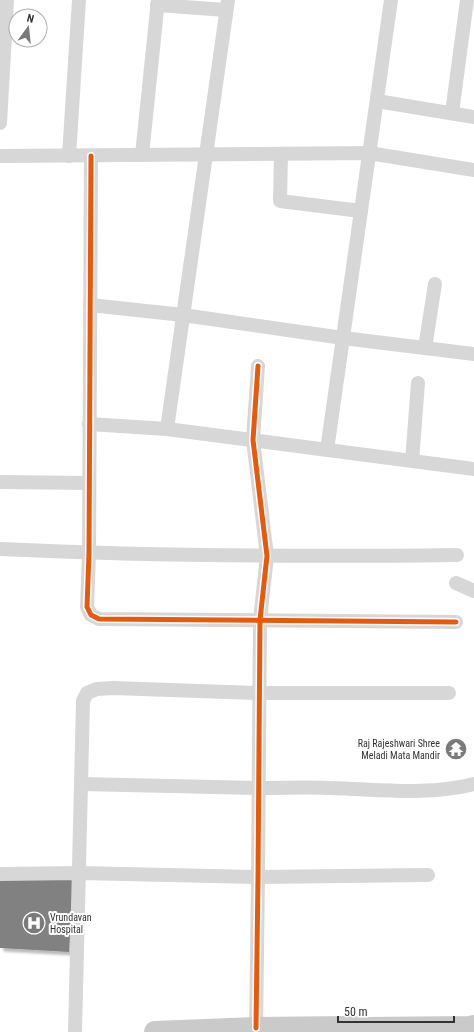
<svg xmlns="http://www.w3.org/2000/svg" width="474" height="1032" viewBox="0 0 474 1032" font-family="'Roboto Condensed',sans-serif">
	<style>
		.building { fill: #818181; filter: url(#shadow) }
		.lines { fill: none; stroke-linecap: round; stroke-linejoin: round }
		.street { stroke: #d7d7d7; stroke-width: 14 }
		.primary { stroke: #cacaca; stroke-width: 22 }
		.cycleway-casing { stroke: #fff; stroke-width: 8 }
		.cycleway { stroke: #e8590c; stroke-width: 5 }
		.labels { text-anchor: middle; stroke-width: 4; stroke-linejoin: round; paint-order: stroke }
		.poi-label { font-size: 10px; fill: #333; stroke: #fff; text-anchor: end }
	</style>
	<defs>
		<filter id="shadow"><feDropShadow dx="3.5" dy="3.5" stdDeviation="1" flood-color="#0004"/></filter>
	</defs>
	<rect width="100%" height="100%" fill="#fff"/>
	<path class="building" d="M0 876 73 880 69 952 0 948Z"/>
	<g class="lines">
		<g class="street">
			<path d="M157 5 226 10"/>
			<path d="M377 101 474 117"/>
			<path d="M452 113 467 0"/>
			<path d="M0 123 7 0"/>
			<path d="M281 154 280 201 361 211"/>
			<path d="M142 155 158 0"/>
			<path d="M0 156 369 153 474 170"/>
			<path d="M69 156 79 0"/>
			<path d="M91 156 89 553 87 607 91 615 99 619 456 622"/>
			<path d="M90 305 183 315 343 338 474 354"/>
			<path d="M425 348 435 284"/>
			<path d="M89 424 167 429 474 469"/>
			<path d="M167 429 228 0"/>
			<path d="M327 450 391 0"/>
			<path d="M412 461 418 383"/>
			<path d="M0 482 89 483"/>
			<path d="M0 549C152 556 304 557 457 555"/>
			<path d="M456 583 474 591"/>
			<path d="M81 784C141 785 200 787 260 788 283 788 306 787 329 788 378 789 427 796 474 784"/>
			<path d="M0 874 79 873 258 877 428 875"/>
			<path d="M256 1028 258 877 260 620 267 556 253 440 258 366"/>
			<path d="M75 1032 83 701 87 693 97 689 113 688 259 693H449"/>
		</g>
		<path class="primary" d="M155 1032 256 1028 349 1027 363 1028 470 1027 474 1026"/>
		<g class="cycleway-casing">
			<g id="cycleway">
				<path d="M91 156 89 553 87 607 91 615 99 619 456 622"/>
				<path d="M256 1028 258 877 260 620 267 556 253 440 258 366"/>
			</g>
		</g>
		<use href="#cycleway" class="cycleway"/>
	</g>
	<defs>
		<g id="temple-disc" transform="scale(1.15)"><circle r="9.5" fill="#7a7a7a" stroke="#fff"/><path d="M0-6L5-2H3V0L6.5 2.5H4V6H1.5V3h-3V6H-4V2.5H-6.5L-3 0V-2H-5Z" fill="#fff"/></g>
		<g id="hospital-disc" transform="scale(1.15)"><circle r="9.5" fill="#7a7a7a" stroke="#fff"/><path d="M-5-5h3v3.5h4V-5h3V5h-3V1.5h-4V5h-3Z" fill="#fff"/></g>
	</defs>
	<g fill-rule="evenodd">
		<use href="#temple-disc" x="456" y="749"/>
		<use href="#hospital-disc" x="34" y="923"/>
	</g>
	<g class="labels">
		<g class="poi-label">
			<text x="440" y="747">Raj Rajeshwari Shree<tspan x="440" dy="12">Meladi Mata Mandir</tspan></text>
			<text x="50" y="921" text-anchor="start">Vrundavan<tspan x="50" dy="12">Hospital</tspan></text>
		</g>
	</g>
	<g transform="translate(28 28) rotate(15)"><circle r="19" fill="#ffffff" stroke="#adadad"/>
	<path d="M0-3L7 15L0 10L-7 15Z" fill="#7a7a7a"/>
	<text y="-6" font-size="11" font-weight="bold" text-anchor="middle" fill="#333333">N</text>
	</g>
	<path d="M338 1016v6h116v-6" fill="none" stroke="#333333" stroke-width="2"/>
	<text x="344" y="1016" font-size="12" fill="#333333" stroke="#ffffff" stroke-width="3" paint-order="stroke">50 m</text>
</svg>
